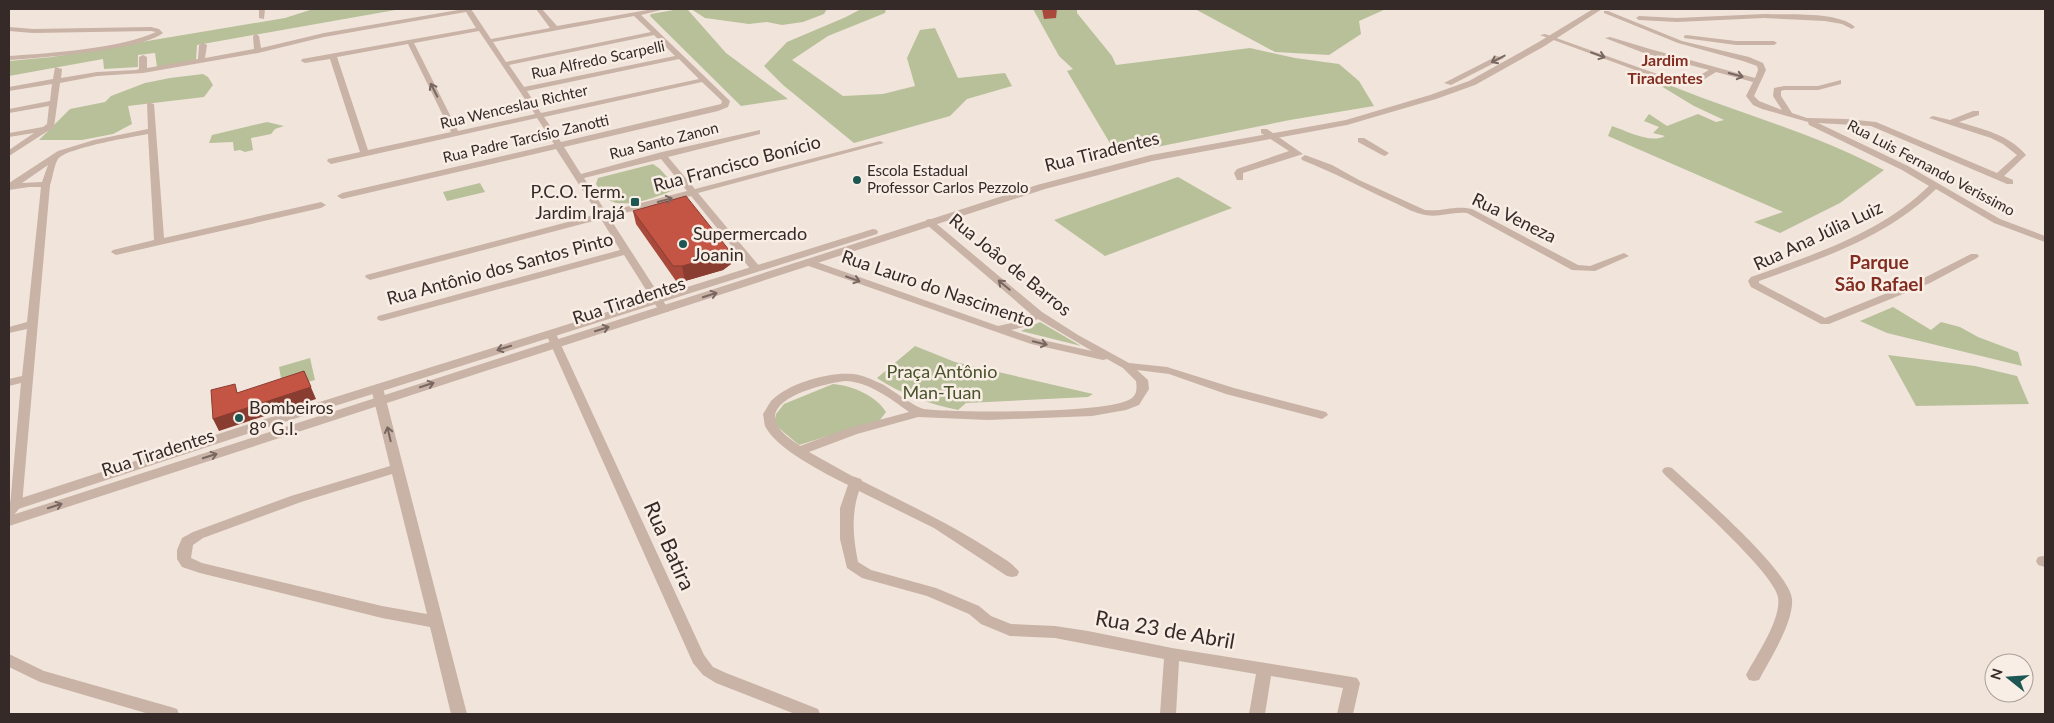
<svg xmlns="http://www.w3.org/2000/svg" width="2054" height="723" viewBox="0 0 2054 723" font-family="Lato,sans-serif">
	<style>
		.green { fill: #b8c09a }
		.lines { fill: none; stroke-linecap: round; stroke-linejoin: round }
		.minor { fill: #c9b2a6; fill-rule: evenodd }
		.tertiary { fill: #c9b2a6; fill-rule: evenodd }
		.wall { fill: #a9493b }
		.shaded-wall { fill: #893c30 }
		.building { fill: #c45545; stroke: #893c30 }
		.oneway { stroke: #786760 }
		.poi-dot { fill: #1d5653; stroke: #f9eee6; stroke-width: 2 }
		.labels { text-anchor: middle; stroke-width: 5; stroke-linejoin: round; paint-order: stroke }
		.far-street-label { font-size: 15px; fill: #352a27; stroke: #f9eee6 }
		.far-poi-label { font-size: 15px; fill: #352a27; stroke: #f9eee6; text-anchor: start }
		.far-neighbourhood-label { font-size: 16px; font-weight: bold; fill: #832d21; stroke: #f9eee6 }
		.street-label { font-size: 18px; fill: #352a27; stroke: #f9eee6 }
		.poi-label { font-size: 18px; fill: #352a27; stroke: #f9eee6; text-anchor: start }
		.park-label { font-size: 18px; fill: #49532b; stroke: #f9eee6 }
		.neighbourhood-label { font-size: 19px; font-weight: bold; fill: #832d21; stroke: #f9eee6 }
		.near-street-label { font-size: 21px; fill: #352a27; stroke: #f9eee6 }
	</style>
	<rect width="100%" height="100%" fill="#f1e4da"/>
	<g class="green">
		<path d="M313 9H401L197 45 196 60 157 67 155 53 138 55V67L104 69 103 59 9 76V61L52 57 285 18Z"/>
		<path d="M679 9 688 10 726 53 788 99 741 106 650 16 651 14Z"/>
		<path d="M691 9H827L824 14 803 22 782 25 767 22 749 24 705 18Z"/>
		<path d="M861 9H886L885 13 828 36 792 60 843 96 883 94 915 86 907 58 920 30 935 28 958 78 1005 73 1012 86 967 99 950 116 854 143 783 85 764 66 787 42 846 17Z"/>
		<path d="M1033 9H1077V13L1112 56 1116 65 1250 48 1295 58 1339 64 1359 81 1374 106 1290 120 1117 155 1067 71 1073 69 1059 56Z"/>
		<path d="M1195 9H1386L1359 21 1361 34 1329 55 1275 52Z"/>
		<path d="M1632 70C1663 82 1693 95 1725 106 1779 125 1833 143 1884 170L1840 203 1780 233 1754 222 1783 212 1608 136 1612 126C1627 131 1650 144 1665 136L1653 133 1659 127 1644 121 1649 114 1667 126 1698 114 1716 122 1724 120 1694 106 1661 86 1627 71Z"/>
		<path d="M203 74 208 77 213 85 204 97 128 106 132 124 113 134 82 140H39L70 109 105 102 111 96 145 83 170 78Z"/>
		<path d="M267 122 284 126 275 129 271 134 251 138 253 150 245 152 240 150 234 151 233 142 209 143 212 135Z"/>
		<path d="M653 164 660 169 677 188C662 196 624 210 609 200 603 196 600 190 596 184L598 178Z"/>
		<path d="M1178 177 1232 208 1105 256 1054 220Z"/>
		<path d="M480 183 485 192 447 201 443 192Z"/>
		<path d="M1893 307 1931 330 1941 322 1960 327 1978 337 2018 352 2022 366 1887 333 1860 321Z"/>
		<path d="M1040 322 1081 346 1021 331Z"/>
		<path d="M915 346 955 362 1093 394 1088 397 966 403 958 410C929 404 901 394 877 378Z"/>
		<path d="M1888 355 1975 366 2017 376 2029 404 1916 406Z"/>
		<path d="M310 358 315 380 283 389 279 367Z"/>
		<path d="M833 384C853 386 875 395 886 412L880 420 799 445 774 424 776 414 784 404Z"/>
	</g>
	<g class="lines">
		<g class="minor">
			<path d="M259 9H265L264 19 259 18Z"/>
			<path d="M464 9H471L491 39 550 28 536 9H542L557 26 653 9H665L641 15 730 101 728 107 718 111 564 147 581 174 662 152 760 130V134L668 157 695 189 880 141 884 143 698 193 760 267 761 269 760 271H752L691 196 609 217 669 310 668 312H660L624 255 382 321 378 320 377 318 378 316 620 250 601 219 370 280 365 277 366 275 598 214 556 149 342 199 337 196 342 193 554 144 537 118 331 164 327 161 328 159 360 152 330 59 305 63 301 61 302 59 476 28 466 12 324 37 258 53 143 73 97 76 60 83 54 127 9 156V150L34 133 9 137V133L43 127 47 124 49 106 9 113V109L50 101 52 84 9 91V87L53 79 55 67 62 69 61 78 97 72 136 70 139 69V57L143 55 147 57V68L198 59 199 45 203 43 207 45 205 58 254 49 253 36 256 34 259 36 261 48 324 33ZM634 16 651 32 506 62 493 42ZM479 31 535 114 458 131 414 43ZM654 35 675 56 524 87 509 65ZM408 44 451 132 368 150 337 57ZM679 59 699 79 541 113 527 91ZM702 82 722 101 721 104 561 142 544 117ZM661 159 687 191 606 212 584 178Z"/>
			<path d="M1604 11H1608L1682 41 1749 57 1763 63 1766 70 1754 96 1759 101 1782 110 1773 96 1774 88 1784 86H1818L1841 80V84L1818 90H1784L1781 91V96L1792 113 1807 118 1846 119 1876 122 1997 173 2017 155 2003 144 1991 138 1929 118 1933 116 1950 120 1973 111H1979V115L1959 122C1982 129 2010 135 2026 155L2004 176 2013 180V184H2007L1871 126 1818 123 1908 166 2000 219 2045 236V242L1994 223 1936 189C1886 238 1822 258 1759 281V283L1825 318 1922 279 1971 254H1977L1979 256 1977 258 1930 283 1829 324H1821L1751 287 1748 281 1751 277C1815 254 1879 234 1929 186L1902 170 1809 125 1808 122 1762 109 1753 105 1746 96 1753 82 1716 72 1698 83 1673 84 1540 35 1545 34 1674 80 1693 79 1709 70 1644 53 1605 38 1610 37 1650 49 1755 78 1758 70 1757 66 1743 61 1678 43 1604 13Z"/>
			<path d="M1764 14C1787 15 1838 11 1855 27L1852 29 1842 24 1825 21 1764 18 1677 22 1639 20 1636 18 1639 16 1677 18Z"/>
			<path d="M9 27 33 29 151 27 159 29 163 33C142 50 40 58 9 60V56C50 53 119 49 156 32L151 31 33 33 9 31Z"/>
			<path d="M1686 35 1736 41H1774L1777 43 1774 45H1736L1684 38V36Z"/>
			<path d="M147 102 154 104 164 238 321 202 326 205 321 208 116 255 111 252 113 250 154 240 148 134C132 137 66 148 58 159 54 165 53 177 50 185L22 505 14 515 9 517 21 383 9 386V379L22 376 27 329 9 333V327L27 322 41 187H29L9 190V183L58 151 94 140 148 129ZM48 165 42 182 22 183Z"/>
			<path d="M1261 129H1267L1303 154 1243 173V180H1237L1234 173 1237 169 1289 151 1261 133Z"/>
			<path d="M1358 138H1364L1389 153 1385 156 1382 155 1358 142Z"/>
			<path d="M1305 155 1332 165 1359 180 1425 210C1444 212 1453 205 1472 209L1578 265 1590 266 1624 253 1629 256 1595 271 1572 270 1467 213C1451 211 1437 219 1421 214 1412 212 1402 206 1393 202 1362 188 1333 172 1302 160L1301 158Z"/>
			<path d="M929 219 932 220 1042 312 1078 335 1129 363 1167 367 1234 388 1326 412 1328 415 1322 419 1226 394 1169 374 1137 370 1148 380 1149 389 1139 405 1126 410 1092 416 988 420 918 417 857 434 809 452 852 476 861 479 862 481C907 504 953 525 995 553 1003 558 1014 564 1019 572L1017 576 1012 577 1007 576 934 528 859 491C851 515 853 537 858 562L871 570 936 588 979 606 991 616 1011 624 1055 626 1088 631 1172 648 1352 677 1357 678 1360 683 1353 714H1337L1343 688 1271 676 1265 714H1249L1256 674 1179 661 1176 714H1160L1164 659 1055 638 1010 636 981 624 969 614 927 596 862 578 847 568 840 539V508L848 485C826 474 776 449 765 426 764 423 764 418 763 414 766 410 768 405 771 401 789 383 828 372 853 374 863 375 873 380 882 384 891 389 916 408 924 409 953 413 1114 414 1132 398 1137 394 1137 388 1136 381L1123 368 1107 359 1103 360 1031 344 803 264 802 262 807 259 811 260 998 326 1016 322 1031 314 926 224V220ZM1038 319 1092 351 1038 339 1011 330 1024 327ZM845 381C869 382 890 398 909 412L849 428 800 446C792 440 782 434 777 425 763 397 828 383 845 381Z"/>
			<path d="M551 331 556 334 704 655 713 667 726 673 818 709 820 714H795L716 683 703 675 693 663 546 334Z"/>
			<path d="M377 384 383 388 467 714H451L430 627 382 618 200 573 182 567 177 559V550L182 538 193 532 291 496 390 466 371 388ZM392 474 427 614 382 606 202 563 191 558 193 545 203 538 301 502Z"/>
			<path d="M1668 467 1672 468C1697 491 1789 570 1792 599 1794 622 1770 659 1759 680L1754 681 1749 680 1746 675C1756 656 1782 619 1778 597 1773 572 1686 495 1664 474L1662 471 1664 468Z"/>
			<path d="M2043 556 2045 557V567L2038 565 2036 561 2038 557Z"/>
			<path d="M9 654 44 671 171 707 177 709 179 714H149L40 682 9 667Z"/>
		</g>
		<g class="tertiary">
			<path d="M1593 9H1602L1543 47 1475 85 1436 99 1347 125 1152 161 1045 189 9 526V516L1037 185 1151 155 1346 120 1430 95 1469 81 1537 43Z"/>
			<path d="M1497 56 1504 58 1451 85 1444 83Z"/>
			<path d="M873 229 877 230 878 232 877 234 259 430 9 512V502L249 424Z"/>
		</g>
	</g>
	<g class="wall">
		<path d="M1042 9H1057L1056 18 1044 19Z"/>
		<path d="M633 211 731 264 723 270 685 281H676L636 224Z"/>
	</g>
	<g class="shaded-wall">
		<path d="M729 250 731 264 723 270 685 281 682 266Z"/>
		<path d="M304 371 316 399 219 431 213 419Z"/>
	</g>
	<g class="building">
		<path d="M686 196 729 250 720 256 682 266H673L633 211Z"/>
		<path d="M304 371 311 387 213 419 211 390 235 384 237 393Z"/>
	</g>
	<defs><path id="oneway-shaft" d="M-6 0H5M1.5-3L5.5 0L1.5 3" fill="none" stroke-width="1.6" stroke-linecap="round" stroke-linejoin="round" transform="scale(1.25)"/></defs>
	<g class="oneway">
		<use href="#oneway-shaft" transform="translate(1598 55) rotate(20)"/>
		<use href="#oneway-shaft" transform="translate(1498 59) rotate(153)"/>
		<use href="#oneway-shaft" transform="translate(1736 75) rotate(15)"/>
		<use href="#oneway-shaft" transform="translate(434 90) rotate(-117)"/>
		<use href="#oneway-shaft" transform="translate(665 200) rotate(-15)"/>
		<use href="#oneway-shaft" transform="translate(853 279) rotate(20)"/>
		<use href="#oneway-shaft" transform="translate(1004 285) rotate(-140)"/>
		<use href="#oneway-shaft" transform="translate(710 295) rotate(-18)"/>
		<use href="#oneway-shaft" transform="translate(602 329) rotate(-17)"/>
		<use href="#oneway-shaft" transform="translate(1040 343) rotate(14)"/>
		<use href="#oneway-shaft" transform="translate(504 348) rotate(163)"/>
		<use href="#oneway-shaft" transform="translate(427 385) rotate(-18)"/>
		<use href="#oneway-shaft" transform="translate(389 434) rotate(-103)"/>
		<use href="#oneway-shaft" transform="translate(210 456) rotate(-18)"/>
		<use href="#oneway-shaft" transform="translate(55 506) rotate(-18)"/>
	</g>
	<g class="poi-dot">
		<circle cx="857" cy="180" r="5"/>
		<rect x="630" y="197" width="10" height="10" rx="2.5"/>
		<circle cx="683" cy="244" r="5"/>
		<circle cx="239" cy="418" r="5"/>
	</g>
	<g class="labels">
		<g class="far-street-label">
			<text transform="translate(598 60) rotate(-12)" y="5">Rua Alfredo Scarpelli</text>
			<text transform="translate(514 107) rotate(-13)" y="5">Rua Wenceslau Richter</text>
			<text transform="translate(526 139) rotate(-13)" y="5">Rua Padre Tarcísio Zanotti</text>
			<text transform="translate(664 141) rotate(-14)" y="5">Rua Santo Zanon</text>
			<text transform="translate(1931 168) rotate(28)" y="5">Rua Luis Fernando Verissimo</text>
		</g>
		<g class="far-poi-label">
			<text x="867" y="176">Escola Estadual<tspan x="867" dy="17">Professor Carlos Pezzolo</tspan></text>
		</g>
		<g class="far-neighbourhood-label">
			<text x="1665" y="66">Jardim<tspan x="1665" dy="18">Tiradentes</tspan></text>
		</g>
		<g class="street-label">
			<text transform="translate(1102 152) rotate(-14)" y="6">Rua Tiradentes</text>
			<text transform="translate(737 164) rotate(-15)" y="6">Rua Francisco Bonício</text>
			<text transform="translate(1514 218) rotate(26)" y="6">Rua Veneza</text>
			<text transform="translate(1818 236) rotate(-25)" y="6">Rua Ana Júlia Luiz</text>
			<text transform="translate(1010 265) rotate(39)" y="6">Rua Joâo de Barros</text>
			<text transform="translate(500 269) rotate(-15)" y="6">Rua Antônio dos Santos Pinto</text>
			<text transform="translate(938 289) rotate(19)" y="6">Rua Lauro do Nascimento</text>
			<text transform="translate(629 301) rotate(-18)" y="6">Rua Tiradentes</text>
			<text transform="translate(158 453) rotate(-18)" y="6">Rua Tiradentes</text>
		</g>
		<g class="poi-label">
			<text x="625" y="198" text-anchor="end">P.C.O. Term.<tspan x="625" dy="21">Jardim Irajá</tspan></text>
			<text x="693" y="240">Supermercado<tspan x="693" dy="21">Joanin</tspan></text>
			<text x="249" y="414">Bombeiros<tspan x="249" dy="21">8º G.I.</tspan></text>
		</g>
		<g class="park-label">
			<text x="942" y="378">Praça Antônio<tspan x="942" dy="21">Man-Tuan</tspan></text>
		</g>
		<g class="neighbourhood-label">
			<text x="1879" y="269">Parque<tspan x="1879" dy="22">São Rafael</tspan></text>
		</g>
		<g class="near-street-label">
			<text transform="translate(669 546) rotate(66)" y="7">Rua Batira</text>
			<text transform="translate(1165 630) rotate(10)" y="7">Rua 23 de Abril</text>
		</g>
	</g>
	<rect width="2054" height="723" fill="none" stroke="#352a27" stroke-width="20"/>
	<g transform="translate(2009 678) rotate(287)"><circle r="24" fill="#f9eee6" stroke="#aba09a"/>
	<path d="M0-4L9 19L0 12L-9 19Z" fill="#1d5653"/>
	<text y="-8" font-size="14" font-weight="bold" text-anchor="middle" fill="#352a27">N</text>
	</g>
</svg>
